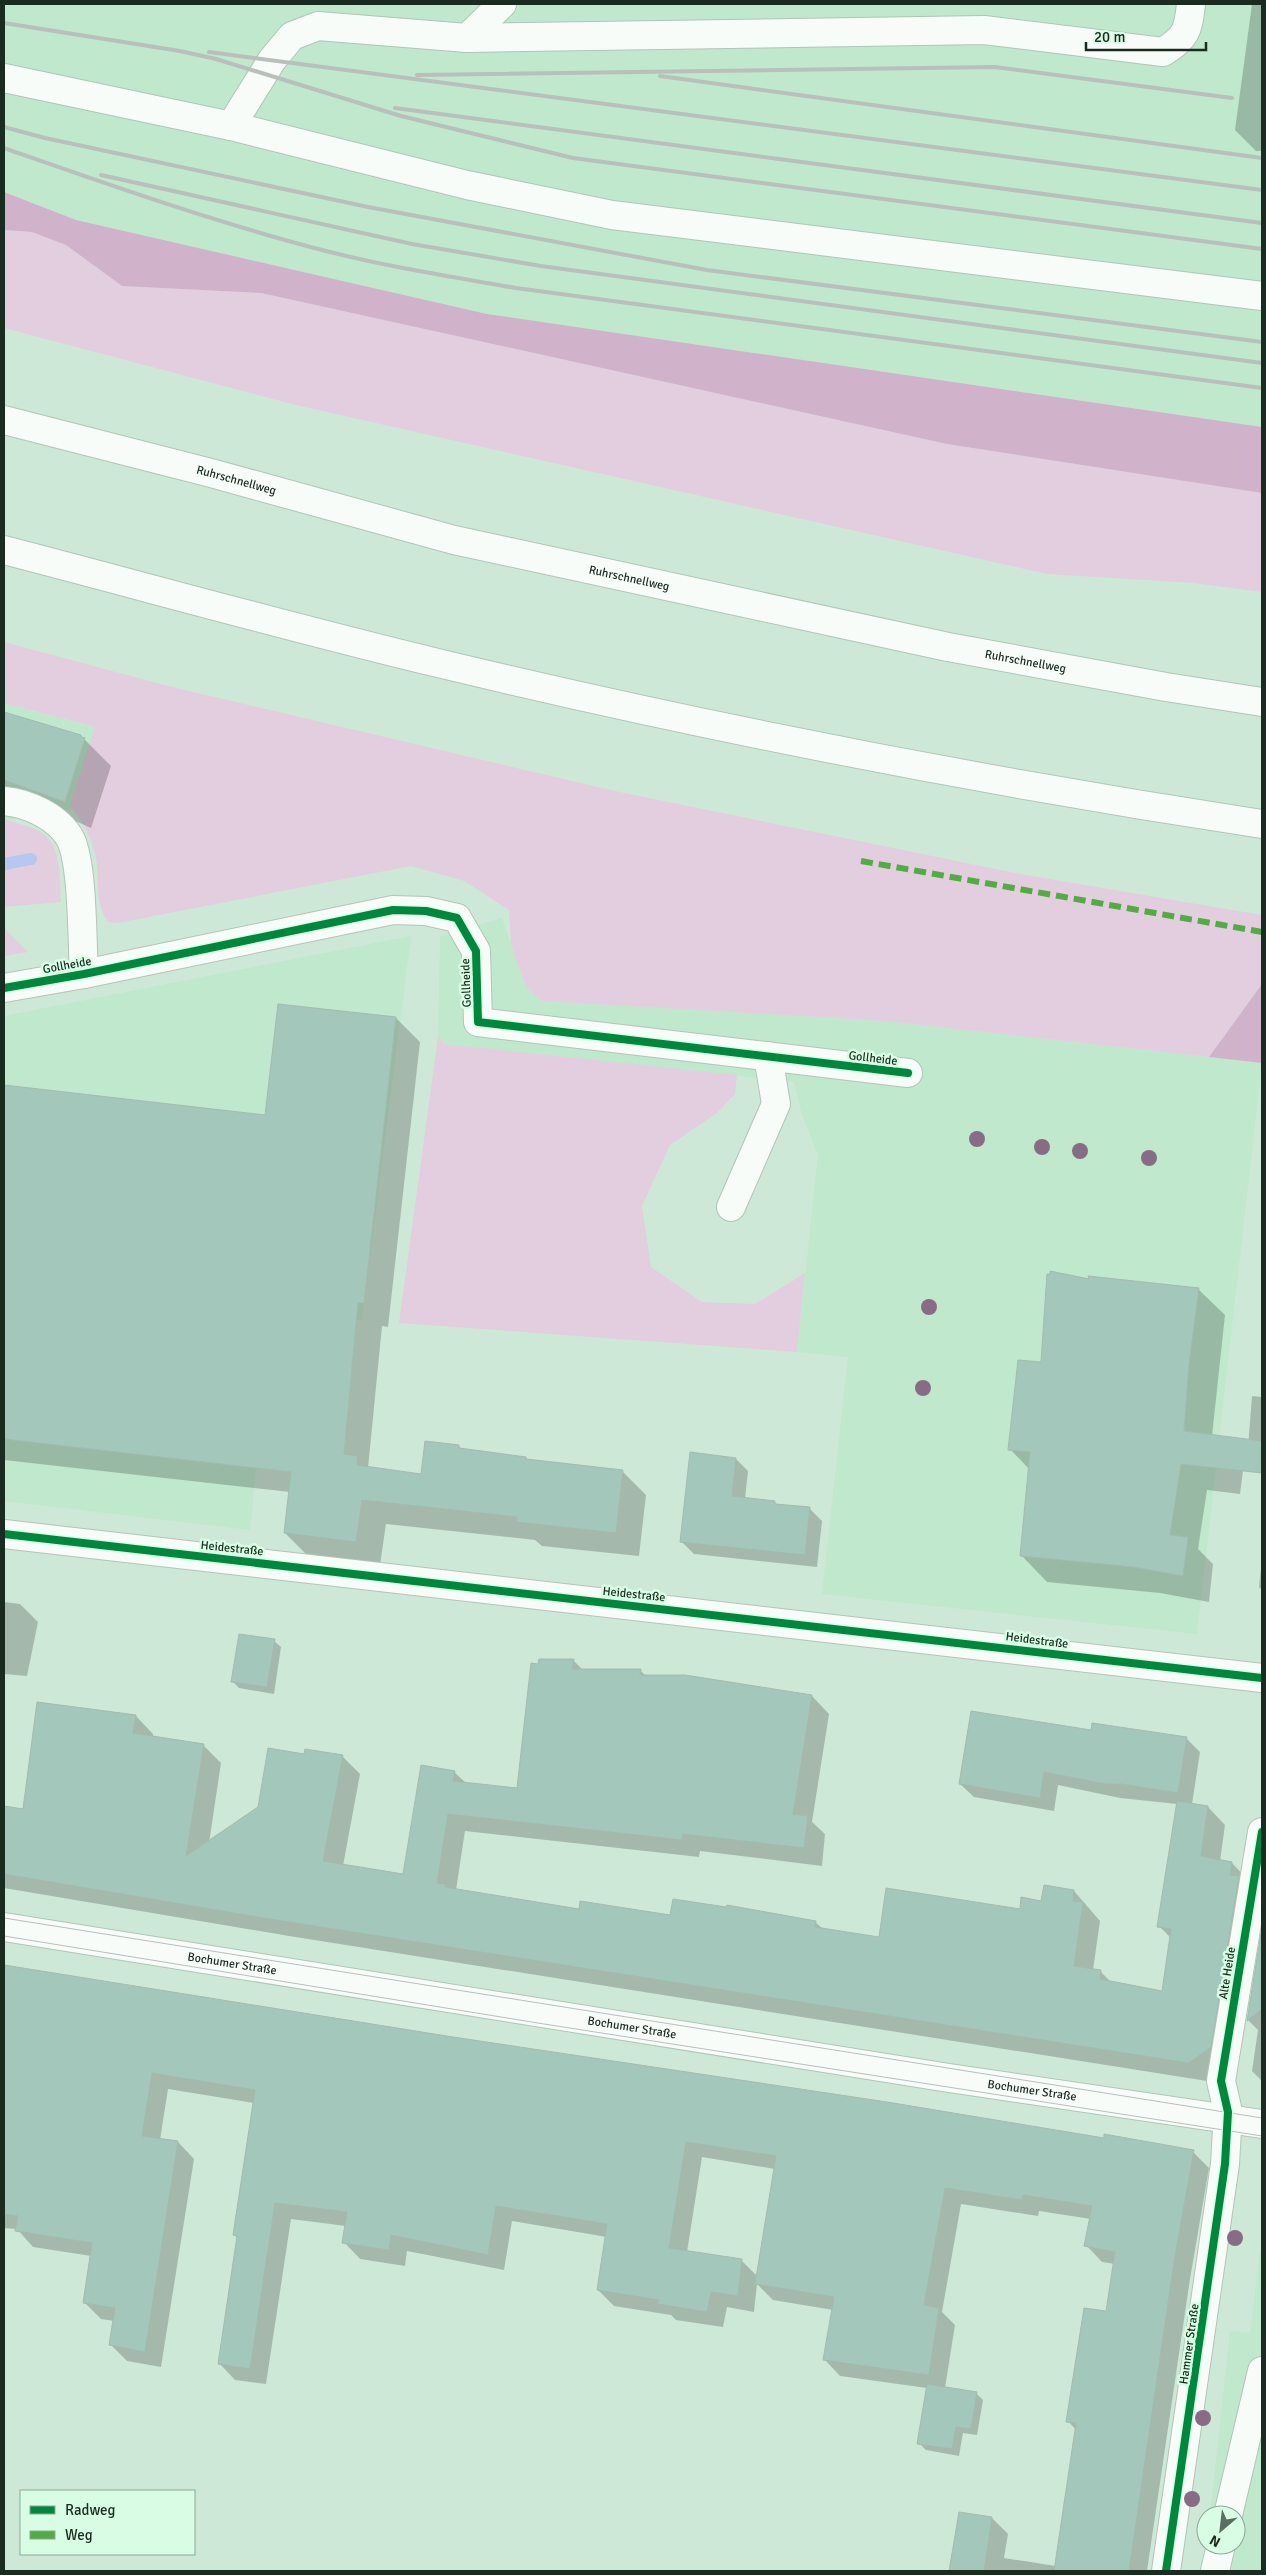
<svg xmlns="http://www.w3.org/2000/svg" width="1266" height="2575" viewBox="0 0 1266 2575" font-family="Signika,sans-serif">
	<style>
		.built { fill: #bfe8cd }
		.green { fill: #e3cedf }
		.forest { fill: #d1b2cb }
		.shadow { fill: #0003; fill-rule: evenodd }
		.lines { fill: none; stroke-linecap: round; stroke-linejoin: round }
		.stream { stroke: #b6c7f2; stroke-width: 12 }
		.building { fill: #a3c7ba; stroke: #a4bab0 }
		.minor-casing { stroke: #b1c5b8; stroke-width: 30 }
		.major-casing { stroke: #b1c5b8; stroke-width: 30 }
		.highway-casing { stroke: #b1c5b8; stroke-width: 30 }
		.minor { stroke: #f8fcf9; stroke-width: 28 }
		.major { stroke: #f8fcf9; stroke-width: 28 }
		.highway { stroke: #f8fcf9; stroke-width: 28 }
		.tram { stroke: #b9bfbb; stroke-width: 1 }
		.rail { stroke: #b9bfbb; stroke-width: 4 }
		.quiet { stroke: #52ab43; stroke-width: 6; stroke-dasharray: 12 6; stroke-linecap: butt }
		.cycleway-casing { stroke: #d8fde4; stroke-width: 11 }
		.cycleway { stroke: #00873e; stroke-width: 8 }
		.tree { fill: #886c86 }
		.labels { text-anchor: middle; stroke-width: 5; stroke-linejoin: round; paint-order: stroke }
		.street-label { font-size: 12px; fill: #1a2c20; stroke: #d8fde4 }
	</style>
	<rect width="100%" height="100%" fill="#cee8d7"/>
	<g class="built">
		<path d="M4 4H1262V427L487 314 76 220 4 192Z"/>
		<path d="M4 703 115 733 85 807 4 821Z"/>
		<path d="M502 918 526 987 542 1001 885 1021 1262 1063 1197 1634 822 1594 848 1357 797 1352 818 1155 801 1112 794 1082 444 1044 438 1037 440 936Z"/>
		<path d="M411 936 362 1320 271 1317 250 1530 4 1501V1016Z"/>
		<path d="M1260 2252H1262V2571H1204L1207 2545H1236V2515H1210L1230 2331 1250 2333Z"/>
	</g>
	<g class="green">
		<path d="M4 230 32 232 66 245 122 286 261 293 947 444 1262 493V592L1193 583 1047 574 300 406 4 328Z"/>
		<path d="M4 642 172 687 615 791 1020 874 1262 915V984L1209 1057 885 1021 542 1001 526 987 511 945 509 910 464 881 411 866 118 923 108 922C93 900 101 878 95 854 91 835 82 820 70 806L95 727 4 703Z"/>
		<path d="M7 820C19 824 39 828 47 837 62 853 59 883 61 902L4 907V821Z"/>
		<path d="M4 923 7 931 28 952 4 956Z"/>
		<path d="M438 1037 444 1044 737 1075 735 1094 717 1113 670 1145 642 1206 651 1267 702 1302 755 1304 805 1273 797 1352 399 1323Z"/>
	</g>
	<g class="forest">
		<path d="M4 192 76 220 487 314 1262 427V493L947 444 261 293 122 286 66 245 32 232 4 230Z"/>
		<path d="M1262 984V1063L1209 1057Z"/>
	</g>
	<g class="shadow">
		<path d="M1252 4H1262V151H1256L1235 130Z"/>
		<path d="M4 713 81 736 111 766 91 828 62 815 4 797Z"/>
		<path d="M396 1018 420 1042 388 1327 382 1326 368 1468 423 1475 458 1446 463 1450 525 1458 528 1460 622 1471 646 1495 639 1556 542 1546 535 1540 386 1524 380 1565 309 1557 285 1533 290 1492 4 1460V1087L266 1116Z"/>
		<path d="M1090 1281 1198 1289 1225 1315 1212 1436 1244 1463 1240 1494 1207 1490 1198 1549 1213 1564 1209 1602 1160 1593 1047 1582 1021 1555 1029 1469 1010 1449 1042 1364Z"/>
		<path d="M1252 1396 1262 1397V1455L1255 1454 1248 1447Z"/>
		<path d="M736 1459 748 1471 745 1499 774 1502 778 1506 810 1509 822 1521 817 1567 694 1554 681 1541Z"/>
		<path d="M1262 1560V1590L1259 1587Z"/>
		<path d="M4 1602 20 1604 38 1622 27 1676 4 1674Z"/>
		<path d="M274 1641 281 1647 274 1694 239 1688 232 1681Z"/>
		<path d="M573 1660 583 1670H640L646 1676 812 1696 829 1714 812 1822 825 1834 822 1866 700 1851 699 1857 465 1831 456 1890 580 1910 815 1922 823 1929 880 1938 1021 1911 1074 1891 1100 1921 1093 1970 1100 1971 1112 1983 1163 1992 1171 1938 1159 1926 1177 1804 1120 1798 1058 1785 1054 1811 974 1797 960 1784 1092 1731 1186 1738 1200 1752 1192 1804 1208 1807 1225 1825 1220 1861 1232 1863 1249 1881 1228 2065 1207 2081 289 1936 4 1888V1808L24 1811 136 1716 153 1734V1737L203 1745 221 1763 209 1843 260 1808 305 1756H342L360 1774 343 1866 404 1876 454 1772 466 1783 518 1789 539 1665Z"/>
		<path d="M1262 1935V2081L1252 2071 1258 2030 1248 2020Z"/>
		<path d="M4 1966 453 2038 1193 2152 1209 2168 1190 2279 1147 2571H951L960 2513 992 2518 1008 2534 1004 2558 1056 2566 1076 2430 1068 2421 1107 2313 1115 2264 1102 2262 1086 2245 1091 2219 1039 2211 1038 2216 961 2204 942 2312 955 2325 945 2388 976 2393 983 2400 977 2435 963 2433 959 2456 926 2450 919 2443 927 2388 840 2376 824 2359 833 2310 773 2300 757 2284 754 2312 727 2307 723 2327 676 2320 671 2315 614 2306 598 2290 607 2237 512 2221 504 2270 407 2251 405 2266 360 2259 344 2242 346 2226 291 2219 266 2384 235 2380 219 2363 238 2238 234 2235 254 2103 168 2089 160 2140 178 2142 194 2159 161 2367 127 2361 111 2345 114 2321 101 2319 84 2302 91 2256 33 2247 17 2229 4 2228V2095L68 2102 72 2082 4 2065ZM702 2157 775 2169 758 2277 742 2261 687 2252Z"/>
	</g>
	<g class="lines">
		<path class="stream" d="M4 864 31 859"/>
	</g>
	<g class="building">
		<path d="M4 712 81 735V737L85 738 65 802 4 780Z"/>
		<path d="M278 1004 396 1017 364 1303H358L344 1454 358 1456 357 1465 421 1474 425 1441 459 1445V1448L526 1457V1459L623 1470 616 1533 516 1522 517 1517 362 1500 356 1542 284 1533 291 1472 4 1439V1085L265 1115Z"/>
		<path d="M1050 1271 1089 1279 1088 1276 1199 1288 1189 1364 1184 1431 1262 1441V1473L1181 1464 1170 1535 1188 1537 1183 1576 1133 1567 1020 1556 1030 1452 1008 1450 1018 1360 1041 1362 1047 1274H1050Z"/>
		<path d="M690 1452 736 1458 732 1496 775 1501V1504L810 1507 805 1555 680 1542Z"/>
		<path d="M239 1634 275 1639 267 1687 231 1682Z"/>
		<path d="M539 1659H574L572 1669H641L640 1675H685L812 1695 793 1814 808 1816 804 1848 683 1834 682 1840 448 1814 437 1883 445 1884V1887L579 1909 580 1901 670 1915 673 1899 726 1907 727 1905 816 1921 815 1927 879 1937 886 1888 1020 1909 1021 1897 1041 1901 1044 1885 1074 1890 1073 1901 1083 1902 1074 1966 1101 1970 1100 1979 1162 1991 1171 1929 1157 1927 1177 1801 1208 1806 1201 1856 1232 1862 1230 1875 1239 1876 1211 2047 1189 2063 270 1919 4 1874V1806L23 1809 37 1702 136 1715 133 1733 204 1744 186 1856 258 1807 268 1748 304 1754 305 1749 343 1755 323 1861 403 1874 421 1765 455 1771 453 1781 517 1788 531 1663 538 1664Z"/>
		<path d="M971 1711 1091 1730 1092 1723 1187 1737 1178 1793 1121 1784H1106L1044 1772 1040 1798 959 1784Z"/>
		<path d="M1262 1927V2009L1247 2021Z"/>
		<path d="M4 1965 453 2037 887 2102 1104 2138V2134L1194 2150 1174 2262 1129 2571H1054L1076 2423 1066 2422 1084 2308 1106 2311 1115 2252 1084 2246 1092 2206 1023 2195 1022 2200 945 2188 924 2305 939 2308 929 2375 823 2360 834 2297 755 2284 776 2156 686 2142 669 2248 742 2259 738 2296 711 2292 707 2312 658 2304 659 2300 597 2290 607 2224 496 2206 488 2255 391 2235 389 2250 342 2243 347 2212 275 2203 250 2369 218 2364 237 2236 233 2235 255 2090 152 2073 142 2136 178 2141 145 2352 109 2345 115 2308 83 2303 92 2243 15 2231 18 2216 4 2214Z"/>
		<path d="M927 2384 977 2392 971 2429 956 2427 952 2449 917 2444Z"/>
		<path d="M959 2512 992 2517 984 2571H949Z"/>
	</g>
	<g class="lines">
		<g class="minor-casing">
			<g id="minor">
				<path d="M467 38 502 4"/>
				<path d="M4 78 231 126 467 185 612 215 1262 296"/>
				<path d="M231 126 272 60 292 36 318 26 467 38 984 30 1163 52C1186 37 1188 32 1191 4"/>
				<path d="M4 801C28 803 59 817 71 840 83 867 82 941 84 974"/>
				<path d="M4 988 84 974 393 910 426 911 457 918 476 951 478 1022 908 1073"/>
				<path d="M731 1207 776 1104 768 1056"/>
				<path d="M4 1534 1262 1678"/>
				<path d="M1228 2515 1262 2371"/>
				<path d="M1166 2571 1225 2164 1228 2112 1221 2081 1262 1832"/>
				<path d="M1215 2571 1221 2545"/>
			</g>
		</g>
		<g class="major-casing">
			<g id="major">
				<path id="s1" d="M4 1927 949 2078 1262 2124"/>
			</g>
		</g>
		<g class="highway-casing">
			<g id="highway">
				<path id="s2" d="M4 420 211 473 454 540 948 647 1166 687 1262 702"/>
				<path d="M4 550C150 588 296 629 442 664 713 729 987 782 1262 824"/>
			</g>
		</g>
		<use href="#minor" class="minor"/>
		<use href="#major" class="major"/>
		<use href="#highway" class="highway"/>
		<g class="tram">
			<path d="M4 1918 1262 2118"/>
			<path d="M4 1936 544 2024 1262 2136"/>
		</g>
		<g class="rail">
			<path d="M4 23 180 51 216 59 401 116 573 158 1262 249"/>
			<path d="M209 52 1262 190"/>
			<path d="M417 75 995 67 1232 98"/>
			<path d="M660 76 1262 158"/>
			<path d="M395 108 1262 223"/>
			<path d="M4 127 45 138 368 207 707 270 1262 342"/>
			<path d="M4 148C110 185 217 223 326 251 388 267 453 277 516 288L1262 388"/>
			<path d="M101 175 412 244 541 266 1262 363"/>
		</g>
		<path class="quiet" d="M861 861 1262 932"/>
		<g class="cycleway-casing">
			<g id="cycleway">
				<path d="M4 988 84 974 393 910 426 911 457 918 476 951 478 1022 908 1073"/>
				<path d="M4 1534 1262 1678"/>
				<path d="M1166 2571 1225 2164 1228 2112 1221 2081 1262 1832"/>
			</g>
		</g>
		<use href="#cycleway" class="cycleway"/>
	</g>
	<g class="tree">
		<circle cx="977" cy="1139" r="8"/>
		<circle cx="1042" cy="1147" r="8"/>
		<circle cx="1080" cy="1151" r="8"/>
		<circle cx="1149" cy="1158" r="8"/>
		<circle cx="929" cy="1307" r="8"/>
		<circle cx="923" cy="1388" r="8"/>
		<circle cx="1235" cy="2238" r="8"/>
		<circle cx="1203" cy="2418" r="8"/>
		<circle cx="1192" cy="2499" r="8"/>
	</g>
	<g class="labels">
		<g class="street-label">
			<text dy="4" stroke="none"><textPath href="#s2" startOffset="240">Ruhrschnellweg</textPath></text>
			<text dy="4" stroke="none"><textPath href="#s2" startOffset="645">Ruhrschnellweg</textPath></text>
			<text dy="4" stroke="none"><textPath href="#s2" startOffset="1050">Ruhrschnellweg</textPath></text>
			<text transform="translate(67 965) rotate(-10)" y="4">Gollheide</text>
			<text transform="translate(466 983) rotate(-92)" y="4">Gollheide</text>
			<text transform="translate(873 1058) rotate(7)" y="4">Gollheide</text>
			<text transform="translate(232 1548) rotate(6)" y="4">Heidestraße</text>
			<text transform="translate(634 1594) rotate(6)" y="4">Heidestraße</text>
			<text transform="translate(1037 1640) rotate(7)" y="4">Heidestraße</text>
			<text dy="4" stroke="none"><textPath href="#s1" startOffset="231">Bochumer Straße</textPath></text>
			<text transform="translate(1227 1973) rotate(-81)" y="4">Alte Heide</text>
			<text dy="4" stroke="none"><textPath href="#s1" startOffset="636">Bochumer Straße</textPath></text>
			<text dy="4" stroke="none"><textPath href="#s1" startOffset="1041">Bochumer Straße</textPath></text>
			<text transform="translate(1189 2344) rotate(-82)" y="4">Hammer Straße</text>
		</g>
	</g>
	<rect width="1266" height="2575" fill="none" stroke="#1a2c20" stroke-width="10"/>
	<rect x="20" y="2490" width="175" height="65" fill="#d8fde4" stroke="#8ca996"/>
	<rect x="30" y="2506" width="25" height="8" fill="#00873e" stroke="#8ca996"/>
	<text x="65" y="2515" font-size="15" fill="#1a2c20">Radweg</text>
	<rect x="30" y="2531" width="25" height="8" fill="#52ab43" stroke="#8ca996"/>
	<text x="65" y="2540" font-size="15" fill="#1a2c20">Weg</text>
	<g transform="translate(1221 2530) rotate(208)"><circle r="24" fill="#d8fde4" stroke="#8ca996"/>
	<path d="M0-4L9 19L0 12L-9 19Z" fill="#596e60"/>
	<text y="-8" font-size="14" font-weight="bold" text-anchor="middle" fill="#1a2c20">N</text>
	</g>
	<path d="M1086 42v8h120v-8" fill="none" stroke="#1a2c20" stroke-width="2.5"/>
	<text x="1094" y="42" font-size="15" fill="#1a2c20" stroke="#d8fde4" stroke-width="4" paint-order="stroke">20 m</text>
</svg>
